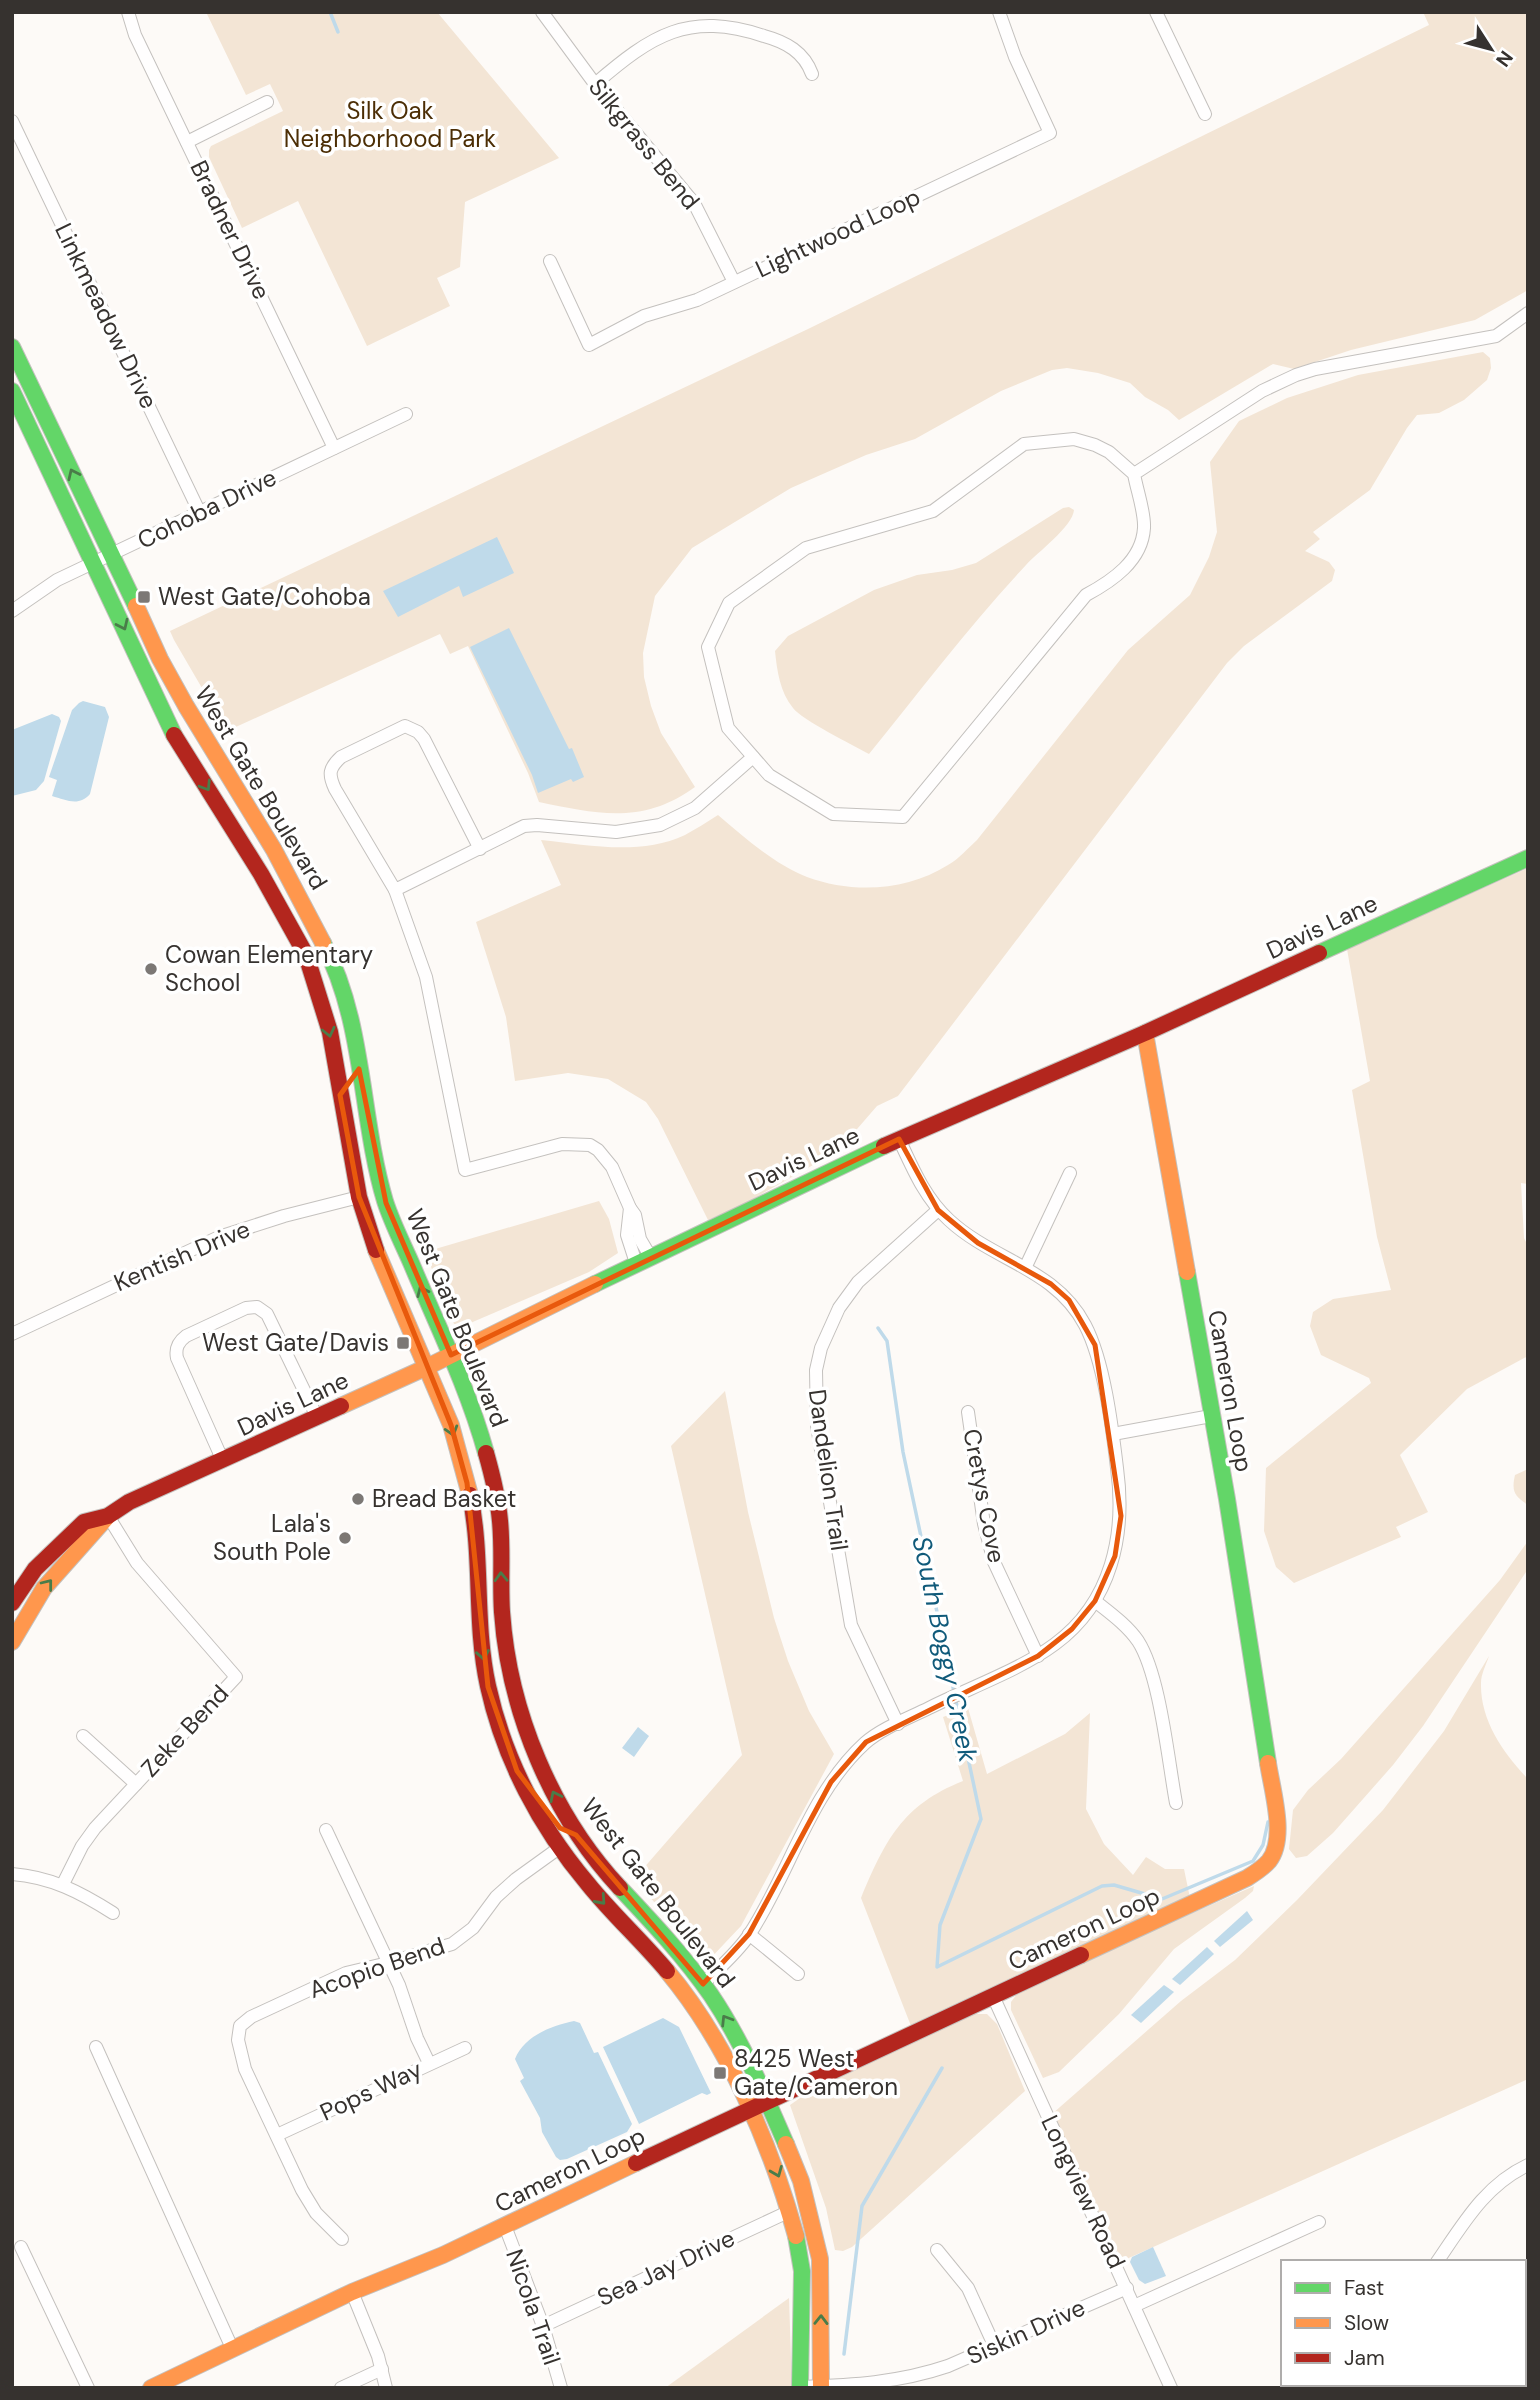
<svg xmlns="http://www.w3.org/2000/svg" width="1540" height="2400" viewBox="0 0 1540 2400" font-family="'DM Sans',sans-serif">
	<style>
		.green { fill: #f3e5d5 }
		.water { fill: #bfdaea }
		.lines { fill: none; stroke-linecap: round; stroke-linejoin: round }
		.stream { stroke: #bfdaea; stroke-width: 3.5 }
		.street-casing { stroke: #c4c1be; stroke-width: 14 }
		.fast-casing { stroke: #c4c1be; stroke-width: 18 }
		.slow-casing { stroke: #c4c1be; stroke-width: 18 }
		.jam-casing { stroke: #c4c1be; stroke-width: 18 }
		.street { stroke: #fffefe; stroke-width: 12 }
		.fast { stroke: #63d668; stroke-width: 16 }
		.slow { stroke: #ff974d; stroke-width: 16 }
		.jam { stroke: #b3261e; stroke-width: 16 }
		.oneway { stroke: #4a7c49 }
		.marked { fill: none; stroke: #e8590c; stroke-width: 5; stroke-linejoin: round }
		.poi-dot { fill: #7c7875; stroke: #fff; stroke-width: 2.5 }
		.labels { text-anchor: middle; stroke-width: 7; stroke-linejoin: round; paint-order: stroke }
		.park-label { font-size: 24px; fill: #4c2e05; stroke: #fff }
		.street-label { font-size: 24px; fill: #36322f; stroke: #fff }
		.poi-label { font-size: 24px; fill: #36322f; stroke: #fff; text-anchor: start }
		.water-label { font-size: 26px; font-style: italic; fill: #105a7a; stroke: #fff }
	</style>
	<rect width="100%" height="100%" fill="#fdfaf7"/>
	<g class="green">
		<path d="M206 12H437L559 158 465 202 460 267 437 278 450 306 367 346 298 201 242 228 209 157V150L211 146 283 111 270 84 246 95Z"/>
		<path d="M1423 12H1528V290L1475 320 1351 350 1294 369 1273 364 1179 420 1168 410 1145 397 1130 383 1098 373 1067 368 1052 370 1001 391 915 439 866 455 791 488 692 548 655 596 643 653 644 677 651 706 661 733 695 787C643 825 597 814 539 802L528 773 468 646 450 654 440 634 227 731 174 640 170 631 808 329 1429 25Z"/>
		<path d="M1483 352 1490 358 1491 368 1487 380 1464 400 1439 413 1417 415 1407 428 1370 490 1313 532 1320 539 1305 551 1329 562 1335 570 1332 581 1244 646 1227 663 898 1096 877 1106 838 1151 744 1204 708 1220 658 1119 646 1102 608 1079 568 1073 515 1081 506 1017 476 922 561 885 541 840C588 845 640 856 685 835 696 829 707 822 718 815 745 838 774 864 807 877 853 894 907 891 948 865 959 859 968 848 977 840L1128 650 1190 595 1209 557 1217 532 1210 462 1239 421 1287 398 1358 375Z"/>
		<path d="M1069 507 1074 510C1073 526 1037 553 1026 565 970 625 920 691 869 754 853 745 802 720 793 708 780 692 777 671 775 651L788 636 874 590 917 575 952 570 976 563 1063 508Z"/>
		<path d="M1528 868V1184L1521 1183 1524 1238 1528 1246V1356L1467 1389 1400 1455 1428 1512 1396 1527 1401 1537 1294 1583 1276 1567 1264 1531 1266 1468 1371 1383 1369 1378 1321 1355 1310 1326 1313 1312 1333 1299 1391 1290 1377 1237 1352 1090 1370 1081 1347 949Z"/>
		<path d="M599 1201 609 1219 618 1253 589 1272 461 1327 454 1324 425 1252Z"/>
		<path d="M725 1391 748 1512 774 1618 788 1661 809 1711 834 1754 741 1926 707 1962 700 1960 635 1878 742 1755 671 1446Z"/>
		<path d="M1528 1469V1505C1515 1496 1511 1492 1515 1475Z"/>
		<path d="M1528 1541V1569L1423 1726 1393 1765 1333 1833 1307 1856 1296 1858 1289 1849 1293 1810 1308 1790 1341 1759 1500 1580Z"/>
		<path d="M1489 1656C1486 1665 1481 1674 1481 1683 1480 1720 1503 1753 1528 1779V2079L1122 2261 1052 2114 1181 2001 1235 1960 1297 1900 1383 1810 1444 1731Z"/>
		<path d="M968 1708 987 1774 1065 1734 1090 1713 1086 1809 1104 1844 1133 1875 1146 1857 1165 1869H1184L1190 1898 911 2026 861 1898C885 1841 902 1805 963 1781L943 1717Z"/>
		<path d="M1254 1886 1253 1891 1245 1898 1174 1949 1119 2014 1059 2072 1043 2078 1011 2010V2002L1017 1994 1081 1962Z"/>
		<path d="M974 2014H987L997 2024 1025 2091 852 2247 843 2251 835 2250 826 2208 790 2105 813 2089Z"/>
		<path d="M789 2298 792 2388H665Z"/>
	</g>
	<g class="water">
		<path d="M497 537 514 573 463 597 459 586 398 617 383 591Z"/>
		<path d="M509 628 569 749 572 748 584 777 573 782 571 779 538 793 532 775 470 647Z"/>
		<path d="M83 701 105 707 109 717 90 794C79 807 66 800 52 796L57 780 49 777 72 710 79 703Z"/>
		<path d="M52 714 59 717 61 721 44 781 36 790 12 796V730Z"/>
		<path d="M638 1727 649 1736 634 1757 622 1748Z"/>
		<path d="M1247 1911 1253 1920 1220 1947 1214 1941Z"/>
		<path d="M1207 1947 1214 1954 1180 1985 1172 1979Z"/>
		<path d="M1164 1985 1174 1992 1141 2023 1131 2015Z"/>
		<path d="M663 2018 679 2027 711 2093 707 2095 702 2093 639 2124 603 2047Z"/>
		<path d="M574 2021 580 2023 594 2053 598 2052 632 2124 627 2132 567 2159 560 2160 556 2157 542 2132 540 2118 520 2081 524 2078 515 2059C524 2036 551 2026 574 2021Z"/>
		<path d="M1153 2247 1166 2276 1145 2284 1139 2280 1130 2262 1132 2257Z"/>
	</g>
	<g class="lines">
		<g class="stream">
			<path d="M330 12 338 32"/>
			<path d="M878 1328 887 1341 903 1452 981 1819 940 1925 937 1967 1102 1886 1114 1885 1162 1899 1253 1861 1263 1845 1268 1822"/>
			<path d="M844 2354 862 2206 942 2068"/>
		</g>
		<g class="street-casing">
			<g id="street">
				<path d="M128 12 135 35 334 448"/>
				<path d="M542 12 595 84 694 203 734 282"/>
				<path d="M1156 12 1205 114"/>
				<path d="M595 84C652 35 688 11 764 36 786 42 804 52 812 74"/>
				<path d="M12 121 199 511"/>
				<path d="M187 142 267 102"/>
				<path d="M550 261 589 345 644 316 697 300 1050 133 1015 57 999 12"/>
				<path d="M1134 474 1109 452 1095 445 1074 439 1024 444 933 511 806 548 729 603 708 647 728 728 769 775 833 814 903 817 1086 595C1112 581 1142 561 1144 528 1145 512 1137 491 1134 474L1262 391 1296 375 1315 369 1496 336 1528 313"/>
				<path d="M12 611 57 580 406 414"/>
				<path d="M480 849 424 739 418 732 405 726 341 757C329 768 328 774 335 789L395 890 524 826 537 825 616 832 660 825 695 808 753 757"/>
				<path d="M395 890 426 977 465 1170 562 1144 590 1145 598 1150 612 1167 630 1208 635 1215 640 1239 650 1256"/>
				<path d="M630 1208 627 1235 636 1263"/>
				<path d="M1026 1266 1070 1173"/>
				<path d="M12 1334 219 1237 284 1216 359 1197"/>
				<path d="M968 1412 984 1524 994 1562 1038 1656"/>
				<path d="M1113 1434 1211 1416"/>
				<path d="M223 1461 177 1358C175 1348 178 1342 186 1336L246 1308 257 1307 267 1314 317 1417"/>
				<path d="M1095 1601C1110 1613 1127 1625 1138 1641 1160 1675 1168 1760 1176 1803"/>
				<path d="M898 1724 851 1625 817 1426 816 1370 821 1348 839 1308 858 1282 938 1210"/>
				<path d="M83 1736 136 1784"/>
				<path d="M326 1830 399 1985 417 2038 429 2063"/>
				<path d="M12 1874C51 1877 80 1892 113 1913"/>
				<path d="M63 1884 82 1846 95 1828 236 1677 137 1563 108 1516"/>
				<path d="M749 1934 798 1974"/>
				<path d="M703 1984C718 1969 737 1953 749 1935 790 1873 809 1794 865 1743 882 1728 909 1718 929 1708 969 1688 1020 1670 1055 1644 1112 1602 1126 1534 1117 1468 1112 1426 1104 1361 1085 1325 1055 1268 993 1261 949 1220 925 1198 913 1169 899 1139"/>
				<path d="M993 1996 1171 2388"/>
				<path d="M96 2047 232 2348"/>
				<path d="M277 2135 465 2048"/>
				<path d="M505 2226 543 2326 561 2388"/>
				<path d="M342 2239 316 2213 302 2190 245 2069 238 2040 240 2026 251 2017 346 1973 388 1963 452 1944 473 1928 496 1897 516 1879 559 1848"/>
				<path d="M21 2247 88 2388"/>
				<path d="M937 2250 968 2288 994 2345"/>
				<path d="M1437 2262C1463 2224 1485 2185 1528 2165"/>
				<path d="M352 2292 378 2356 386 2388"/>
				<path d="M1134 2306 1319 2222"/>
				<path d="M543 2326 790 2211"/>
				<path d="M1524 2378 1528 2374"/>
				<path d="M800 2387C852 2385 898 2383 948 2366L1127 2288"/>
				<path d="M341 2388 382 2369"/>
				<path d="M1331 2388 1333 2384"/>
				<path d="M1515 2388 1518 2384"/>
			</g>
		</g>
		<g class="fast-casing">
			<g id="fast">
				<path d="M12 347 136 606"/>
				<path d="M12 391 174 735"/>
				<path d="M323 943C365 1022 360 1117 385 1201 392 1223 403 1244 412 1265 438 1327 468 1388 486 1453"/>
				<path d="M1319 953 1528 858"/>
				<path d="M1187 1272 1227 1499 1268 1763"/>
				<path d="M595 1284 884 1146"/>
				<path d="M620 1888C652 1922 684 1956 711 1995 742 2041 764 2093 786 2144"/>
				<path d="M796 2236 802 2271 800 2388"/>
			</g>
		</g>
		<g class="slow-casing">
			<g id="slow">
				<path d="M136 606 160 659 186 706 274 850 323 943"/>
				<path d="M1145 1033 1187 1272"/>
				<path d="M376 1250 451 1425 470 1495"/>
				<path d="M341 1406 427 1367 595 1284"/>
				<path d="M12 1642 44 1588 108 1516"/>
				<path d="M1081 1955 1247 1878C1255 1873 1263 1868 1269 1861 1287 1838 1272 1790 1268 1763"/>
				<path d="M667 1971C728 2044 771 2145 796 2236"/>
				<path d="M786 2144 801 2181 820 2259 821 2388"/>
				<path d="M151 2388 352 2292 443 2255 636 2163"/>
			</g>
		</g>
		<g class="jam-casing">
			<g id="jam">
				<path d="M174 735 261 874 306 955 330 1032 359 1197 376 1250"/>
				<path d="M884 1146 1145 1033 1319 953"/>
				<path d="M486 1453C492 1474 498 1499 500 1521 503 1551 500 1582 502 1612 509 1712 552 1815 620 1888"/>
				<path d="M470 1495C483 1558 474 1623 488 1686 504 1759 540 1827 588 1884 613 1915 642 1941 667 1971"/>
				<path d="M12 1603 35 1569 84 1522 108 1516 129 1502 341 1406"/>
				<path d="M636 2163 1081 1955"/>
			</g>
		</g>
		<use href="#street" class="street"/>
		<use href="#fast" class="fast"/>
		<use href="#slow" class="slow"/>
		<use href="#jam" class="jam"/>
	</g>
	<defs><path id="oneway-chevron" d="M-2-3.5L2.5 0L-2 3.5" fill="none" stroke-width="1.6" stroke-linecap="round" stroke-linejoin="round" transform="scale(1.75)"/></defs>
	<g class="oneway">
		<use href="#oneway-chevron" transform="translate(73 474) rotate(-115)"/>
		<use href="#oneway-chevron" transform="translate(123 625) rotate(65)"/>
		<use href="#oneway-chevron" transform="translate(206 786) rotate(58)"/>
		<use href="#oneway-chevron" transform="translate(329 1032) rotate(77)"/>
		<use href="#oneway-chevron" transform="translate(422 1291) rotate(-114)"/>
		<use href="#oneway-chevron" transform="translate(452 1431) rotate(73)"/>
		<use href="#oneway-chevron" transform="translate(501 1577) rotate(-92)"/>
		<use href="#oneway-chevron" transform="translate(48 1584) rotate(-52)"/>
		<use href="#oneway-chevron" transform="translate(483 1655) rotate(80)"/>
		<use href="#oneway-chevron" transform="translate(555 1796) rotate(-116)"/>
		<use href="#oneway-chevron" transform="translate(601 1900) rotate(48)"/>
		<use href="#oneway-chevron" transform="translate(726 2020) rotate(-122)"/>
		<use href="#oneway-chevron" transform="translate(777 2172) rotate(68)"/>
		<use href="#oneway-chevron" transform="translate(821 2320) rotate(-89)"/>
	</g>
	<path class="marked" d="M359 1069 386 1203 451 1355 899 1139 938 1210 978 1243 1051 1284 1069 1300 1095 1345 1121 1516 1115 1556 1095 1601 1072 1629 1038 1656 866 1742 831 1782 749 1934 703 1984 576 1835 560 1828 517 1771 488 1687 467 1483 451 1425 359 1197 340 1095Z"/>
	<g class="poi-dot">
		<rect x="137" y="590" width="14" height="14" rx="3.5"/>
		<circle cx="151" cy="969" r="7"/>
		<rect x="396" y="1336" width="14" height="14" rx="3.5"/>
		<circle cx="358" cy="1499" r="7"/>
		<circle cx="345" cy="1538" r="7"/>
		<rect x="713" y="2066" width="14" height="14" rx="3.5"/>
	</g>
	<g class="labels">
		<g class="park-label">
			<text x="390" y="119">Silk Oak<tspan x="390" dy="28">Neighborhood Park</tspan></text>
		</g>
		<g class="street-label">
			<text transform="translate(644 144) rotate(51)" y="8">Silkgrass Bend</text>
			<text transform="translate(230 230) rotate(64)" y="8">Bradner Drive</text>
			<text transform="translate(838 233) rotate(-25)" y="8">Lightwood Loop</text>
			<text transform="translate(106 316) rotate(64)" y="8">Linkmeadow Drive</text>
			<text transform="translate(207 509) rotate(-26)" y="8">Cohoba Drive</text>
			<text transform="translate(261 788) rotate(59)" y="8">West Gate Boulevard</text>
			<text transform="translate(1322 927) rotate(-25)" y="8">Davis Lane</text>
			<text transform="translate(804 1159) rotate(-25)" y="8">Davis Lane</text>
			<text transform="translate(182 1256) rotate(-23)" y="8">Kentish Drive</text>
			<text transform="translate(457 1318) rotate(68)" y="8">West Gate Boulevard</text>
			<text transform="translate(1230 1391) rotate(80)" y="8">Cameron Loop</text>
			<text transform="translate(293 1404) rotate(-25)" y="8">Davis Lane</text>
			<text transform="translate(828 1470) rotate(82)" y="8">Dandelion Trail</text>
			<text transform="translate(984 1496) rotate(79)" y="8">Cretys Cove</text>
			<text transform="translate(185 1731) rotate(-47)" y="8">Zeke Bend</text>
			<text transform="translate(658 1893) rotate(52)" y="8">West Gate Boulevard</text>
			<text transform="translate(1084 1929) rotate(-25)" y="8">Cameron Loop</text>
			<text transform="translate(377 1968) rotate(-19)" y="8">Acopio Bend</text>
			<text transform="translate(371 2091) rotate(-25)" y="8">Pops Way</text>
			<text transform="translate(570 2170) rotate(-26)" y="8">Cameron Loop</text>
			<text transform="translate(1083 2192) rotate(65)" y="8">Longview Road</text>
			<text transform="translate(666 2268) rotate(-25)" y="8">Sea Jay Drive</text>
			<text transform="translate(533 2307) rotate(71)" y="8">Nicola Trail</text>
			<text transform="translate(1026 2332) rotate(-24)" y="8">Siskin Drive</text>
		</g>
		<g class="poi-label">
			<text x="158" y="605">West Gate/Cohoba</text>
			<text x="165" y="963">Cowan Elementary<tspan x="165" dy="28">School</tspan></text>
			<text x="389" y="1351" text-anchor="end">West Gate/Davis</text>
			<text x="372" y="1507">Bread Basket</text>
			<text x="331" y="1532" text-anchor="end">Lala's<tspan x="331" dy="28">South Pole</tspan></text>
			<text x="734" y="2067">8425 West<tspan x="734" dy="28">Gate/Cameron</tspan></text>
		</g>
		<g class="water-label">
			<text transform="translate(945 1649) rotate(78)" y="9">South Boggy Creek</text>
		</g>
	</g>
	<rect width="1540" height="2400" fill="none" stroke="#36322f" stroke-width="28"/>
	<rect x="1281" y="2260" width="245" height="126" fill="#ffffff" stroke="#afadac" stroke-width="2"/>
	<rect x="1295" y="2283" width="35" height="10" fill="#63d668" stroke="#afadac" stroke-width="2"/>
	<text x="1344" y="2295" font-size="21" fill="#36322f">Fast</text>
	<rect x="1295" y="2318" width="35" height="10" fill="#ff974d" stroke="#afadac" stroke-width="2"/>
	<text x="1344" y="2330" font-size="21" fill="#36322f">Slow</text>
	<rect x="1295" y="2353" width="35" height="10" fill="#b3261e" stroke="#afadac" stroke-width="2"/>
	<text x="1344" y="2365" font-size="21" fill="#36322f">Jam</text>
	<g transform="translate(1491 49) rotate(126)" stroke="#ffffff" stroke-width="5" paint-order="stroke">
	<path d="M0-5L12 26L0 18L-12 26Z" fill="#36322f"/>
	<text y="-10" font-size="19" font-weight="bold" text-anchor="middle" fill="#36322f">N</text>
	</g>
</svg>
